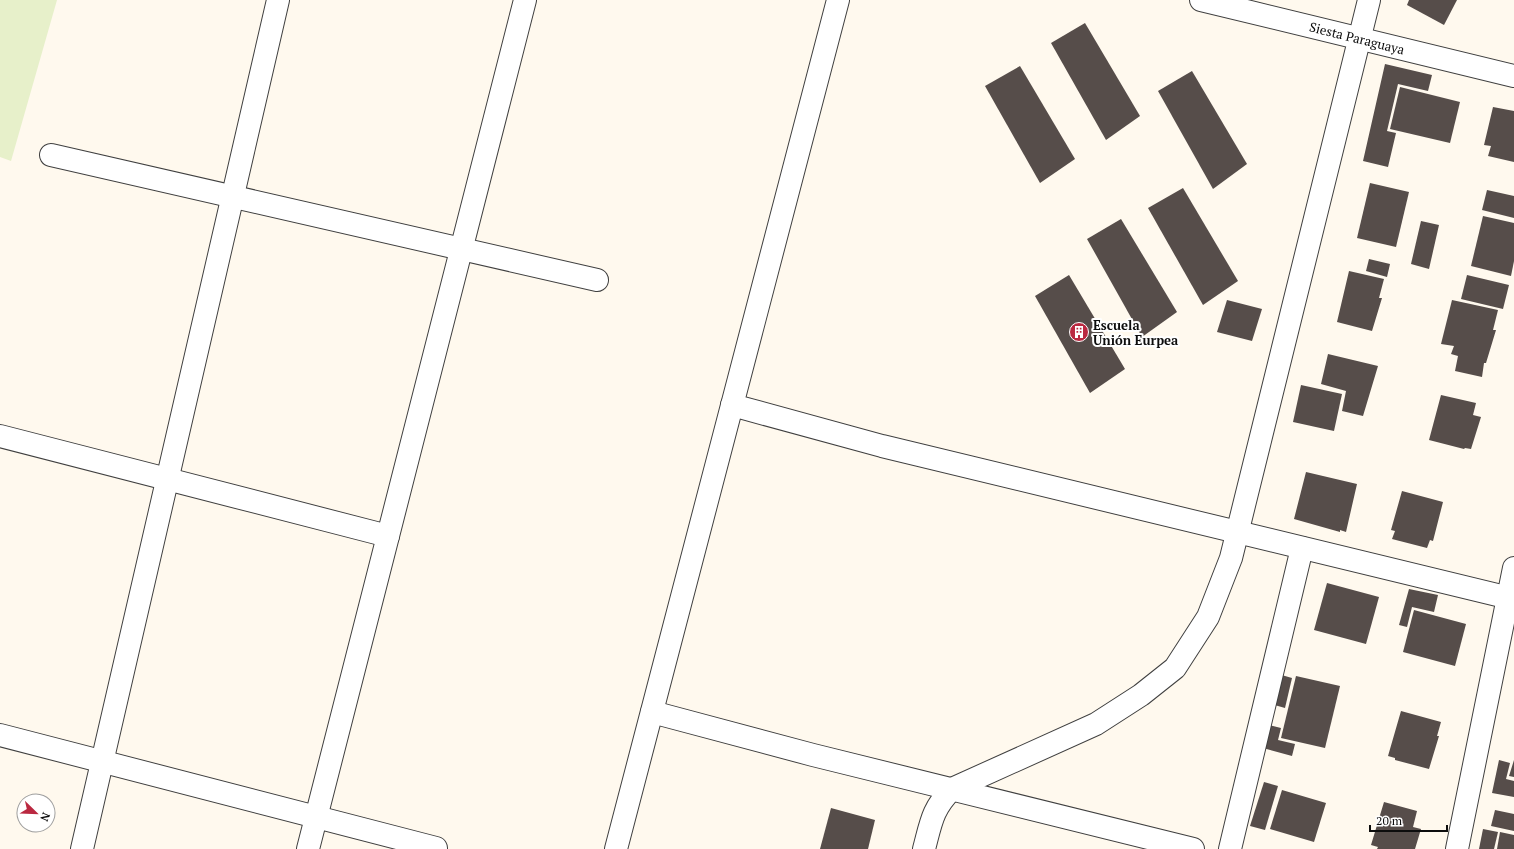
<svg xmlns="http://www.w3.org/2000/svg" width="1514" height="849" viewBox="0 0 1514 849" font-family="'PT Serif',serif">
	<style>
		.pitch { fill: #e7f0ca }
		.building { fill: #564d4a }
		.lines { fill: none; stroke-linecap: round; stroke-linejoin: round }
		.minor-casing { stroke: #404040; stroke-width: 24 }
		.minor { stroke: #fff; stroke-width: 22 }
		.labels { text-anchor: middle; stroke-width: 4; stroke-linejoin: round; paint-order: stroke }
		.street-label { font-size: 13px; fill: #0d0d0d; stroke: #fff }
		.poi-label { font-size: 13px; font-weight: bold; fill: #0d0d0d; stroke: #fff; text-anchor: start }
	</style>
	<rect width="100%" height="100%" fill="#fff9ee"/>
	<path class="pitch" d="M0 0H57L11 161 0 157Z"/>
	<g class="building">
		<path d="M1409 0H1457L1444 25 1407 5Z"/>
		<path d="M1085 23 1140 116 1106 140 1051 43Z"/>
		<path d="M1385 64 1432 75 1428 91 1398 84 1387 131 1396 133 1388 167 1363 161Z"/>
		<path d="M1020 66 1075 159 1040 183 985 86Z"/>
		<path d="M1192 71 1247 164 1213 189 1158 91Z"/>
		<path d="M1400 87 1460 102 1450 143 1390 129Z"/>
		<path d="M1493 107 1514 111V162L1488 156 1491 146 1484 145Z"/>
		<path d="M1370 183 1409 192 1396 247 1357 238Z"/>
		<path d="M1183 188 1238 281 1203 305 1148 208Z"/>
		<path d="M1487 190 1514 196V218L1482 210Z"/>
		<path d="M1483 216 1514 223V261L1511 276 1471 266Z"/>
		<path d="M1121 219 1177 312 1142 337 1087 239Z"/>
		<path d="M1421 221 1439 225 1429 269 1411 264Z"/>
		<path d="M1369 259 1390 264 1387 277 1366 271Z"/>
		<path d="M1349 271 1384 279 1379 298H1382L1372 331 1337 322Z"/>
		<path d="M1069 275 1125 369 1090 393 1035 296Z"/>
		<path d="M1467 275 1509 285 1503 309 1461 299Z"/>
		<path d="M1227 300 1262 309 1252 341 1217 332Z"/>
		<path d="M1452 300 1498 310 1493 330H1496L1486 363H1484L1482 377 1455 371 1458 356 1451 354 1454 346 1441 344Z"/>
		<path d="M1328 354 1378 366 1363 416 1342 411 1346 391 1321 384Z"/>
		<path d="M1301 385 1342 394 1334 431 1293 422Z"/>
		<path d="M1441 395 1476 403 1473 415 1481 417 1471 449 1465 448 1464 449 1429 440Z"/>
		<path d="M1306 472 1357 484 1346 532 1340 530V532L1294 519Z"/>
		<path d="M1402 491 1443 502 1433 541 1430 540 1427 548 1392 539 1395 531 1391 530Z"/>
		<path d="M1327 583 1379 597 1366 644 1314 630Z"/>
		<path d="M1409 589 1438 595 1434 612 1412 607 1407 627 1399 625Z"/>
		<path d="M1414 610 1466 624 1455 666 1403 652Z"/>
		<path d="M1278 674 1292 678 1285 708 1271 704Z"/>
		<path d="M1296 676 1340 686 1325 748 1281 738Z"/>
		<path d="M1401 711 1441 722 1437 736H1439L1429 769 1395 760V758L1388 756Z"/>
		<path d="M1269 725 1281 728 1278 740 1295 744 1292 756 1263 748Z"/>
		<path d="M1499 760 1510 763 1506 779 1514 781V797L1492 793Z"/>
		<path d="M1514 760V777L1509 776Z"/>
		<path d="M1264 782 1278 786 1265 830 1250 826Z"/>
		<path d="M1282 790 1326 803 1314 842 1270 829Z"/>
		<path d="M1384 802 1417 811 1413 827 1421 829 1415 849H1377L1378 847 1371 845Z"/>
		<path d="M831 808 875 820 868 849H820Z"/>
		<path d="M1495 810 1514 814V831L1491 826Z"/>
		<path d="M1483 829 1498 832 1494 849H1479Z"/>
		<path d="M1500 832 1514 835V849H1497Z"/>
	</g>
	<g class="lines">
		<g class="minor-casing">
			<g id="minor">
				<path d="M1201 0 1514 76"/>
				<path d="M51 155 597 280"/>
				<path d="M732 405 882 446 1514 599"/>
				<path d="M0 436 388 536"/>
				<path d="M652 712 813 755 1193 849"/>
				<path d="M0 735 436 848"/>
				<path d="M82 849 278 0"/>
				<path d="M308 849 525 0"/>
				<path d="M616 849 838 0"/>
				<path d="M924 849C931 823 932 809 952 789L1096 724 1141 695 1175 668 1208 617 1231 558 1369 0"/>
				<path d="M1230 849 1302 548"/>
				<path d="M1457 849 1514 568"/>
			</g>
		</g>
		<use href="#minor" class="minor"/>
	</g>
	<defs>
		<g id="building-disc" transform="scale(1)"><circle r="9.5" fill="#ba2840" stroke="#fff"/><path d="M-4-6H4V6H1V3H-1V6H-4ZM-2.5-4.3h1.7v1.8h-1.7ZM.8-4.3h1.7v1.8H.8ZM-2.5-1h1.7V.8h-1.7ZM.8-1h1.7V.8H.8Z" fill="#fff"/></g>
	</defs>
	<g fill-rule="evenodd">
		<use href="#building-disc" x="1079" y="332"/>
	</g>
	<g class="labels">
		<g class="street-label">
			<text transform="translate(1357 38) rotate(14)" y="5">Siesta Paraguaya</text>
		</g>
		<g class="poi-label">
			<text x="1093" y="330">Escuela<tspan x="1093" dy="15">Unión Eurpea</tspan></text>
		</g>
	</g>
	<g transform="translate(36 813) rotate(113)"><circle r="19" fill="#ffffff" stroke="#9e9e9e"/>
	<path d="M0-3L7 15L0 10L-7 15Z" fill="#ba2840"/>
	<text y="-6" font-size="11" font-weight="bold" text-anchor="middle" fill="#0d0d0d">N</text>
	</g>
	<path d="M1370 825v6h77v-6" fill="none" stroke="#0d0d0d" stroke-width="2"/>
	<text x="1376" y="825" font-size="12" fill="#0d0d0d" stroke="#ffffff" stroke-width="3" paint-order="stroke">20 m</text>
</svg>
